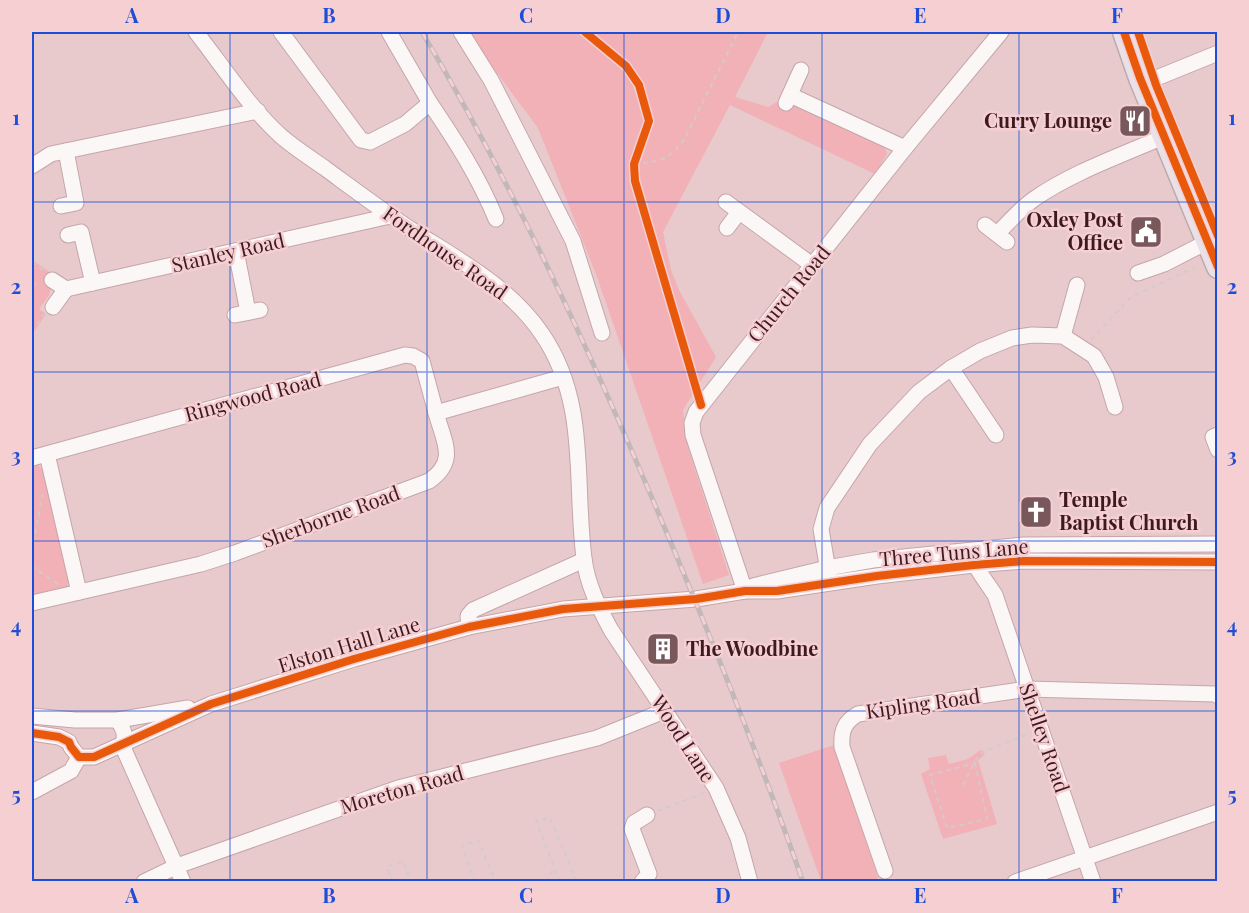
<svg xmlns="http://www.w3.org/2000/svg" width="1249" height="913" viewBox="0 0 1249 913" font-family="'Playfair Display',serif">
	<style>
		.green { fill: #f2b0b7 }
		.lines { fill: none; stroke-linecap: round; stroke-linejoin: round }
		.minor-casing { stroke: #c4a6a9; stroke-width: 17 }
		.highway-casing { stroke: #beaaac; stroke-width: 25 }
		.path { stroke: #d4cacb; stroke-width: 2; stroke-dasharray: 4.5 4.5; stroke-linecap: butt }
		.minor { stroke: #fcf7f7; stroke-width: 15 }
		.highway { stroke: #eae1e8; stroke-width: 22 }
		.rail-casing { stroke: #c2b8b9; stroke-width: 5 }
		.rail { stroke: #f6cfd3; stroke-width: 3; stroke-dasharray: 9; stroke-linecap: butt }
		.cycleway-casing { stroke: #f6cfd3; stroke-width: 11 }
		.cycleway { stroke: #e8590c; stroke-width: 8 }
		.grid { fill: none; stroke: #1d4ed8; stroke-width: 1.5; stroke-opacity: 0.55 }
		.labels { text-anchor: middle; stroke-width: 5; stroke-linejoin: round; paint-order: stroke }
		.poi-label { font-size: 20px; font-weight: bold; fill: #3d1a1f; stroke: #f6cfd3; text-anchor: end }
		.street-label { font-size: 20px; fill: #3d1a1f; stroke: #f6cfd3 }
		.neatline { fill: none; stroke: #1d4ed8; stroke-width: 2 }
		.grid-label { font-size: 20px; text-anchor: middle; font-weight: bold; fill: #1d4ed8 }
	</style>
	<rect width="100%" height="100%" fill="#e8cacc"/>
	<g class="green">
		<path d="M469 32H768L735 97 768 107 777 102 790 108 797 103 883 143 887 154 875 174 730 105 663 232 671 270 679 290 716 357 683 410 688 448 729 575 703 584 596 274 538 128 480 50Z"/>
		<path d="M32 260 54 275 49 295 39 309 46 314 32 335Z"/>
		<path d="M38 465 46 473 70 580 67 587 32 595V466Z"/>
		<path d="M834 745 879 881H821L779 763Z"/>
		<path d="M981 750 985 754 978 760 997 824 943 839 921 774 930 769 928 758 946 755 949 764 968 759Z"/>
	</g>
	<g class="lines">
		<g class="minor-casing">
			<g id="minor">
				<path d="M196 32C221 64 252 111 282 137 296 149 312 159 326 169 356 191 385 213 415 232 461 261 511 288 542 334 589 403 574 480 584 558 587 584 599 608 611 630L716 788 738 838 750 882"/>
				<path d="M281 32 361 140 370 142 405 124 430 103 389 32"/>
				<path d="M461 32 491 80 573 241 602 333"/>
				<path d="M1154 79 1218 53"/>
				<path d="M790 95 905 148"/>
				<path d="M430 103C455 140 479 177 496 219"/>
				<path d="M786 103 801 70"/>
				<path d="M32 166 51 154 258 111"/>
				<path d="M726 202 812 265"/>
				<path d="M61 206 76 203 66 151"/>
				<path d="M985 225 1007 242"/>
				<path d="M727 228 739 212"/>
				<path d="M997 234C1009 222 1020 209 1034 199 1073 172 1120 156 1163 137"/>
				<path d="M68 235 81 232 93 283"/>
				<path d="M236 251 248 312"/>
				<path d="M1138 273 1164 264 1207 242"/>
				<path d="M52 280 66 289 53 307"/>
				<path d="M66 289 390 216"/>
				<path d="M235 315 260 310"/>
				<path d="M1063 336 1077 285"/>
				<path d="M951 368 996 435"/>
				<path d="M1218 435 1213 437 1218 450"/>
				<path d="M47 454 79 592"/>
				<path d="M32 458 405 355 413 356 422 361 436 413"/>
				<path d="M973 560C974 566 990 587 995 595L1093 882"/>
				<path d="M829 577 821 529 827 508 870 444 919 392 951 368 980 351 1012 338 1032 335 1063 336 1094 356 1106 377 1115 407"/>
				<path d="M753 586 827 568 873 560 1023 545 1218 544"/>
				<path d="M745 591 693 435 692 423 696 412 905 148 1001 32"/>
				<path d="M32 603 201 564 235 553 429 481C458 461 444 442 436 413L563 377"/>
				<path d="M469 627 468 616 473 610 584 560"/>
				<path d="M32 716 75 720H118L188 708"/>
				<path d="M118 720C123 729 127 735 122 745L183 882"/>
				<path d="M32 733 59 737 69 742 71 747 79 757H94L211 704 354 659 469 627 563 609 696 599 745 591H777L877 576 974 565 1024 561 1218 562"/>
				<path d="M32 792 71 771 79 757"/>
				<path d="M885 871 842 747C841 731 844 722 858 714L1027 689 1215 694 1218 696"/>
				<path d="M144 882 177 866 398 788 597 738 664 711"/>
				<path d="M642 882 649 874 632 829 634 823 647 815"/>
				<path d="M1015 882 1218 812"/>
			</g>
		</g>
		<g class="highway-casing">
			<path id="highway" d="M1124 32 1140 78 1218 267"/>
		</g>
		<g class="path">
			<path d="M634 164C661 161 666 162 684 140L738 32"/>
			<path d="M32 262 44 271"/>
			<path d="M32 284 40 283"/>
			<path d="M32 332 44 314"/>
			<path d="M1091 340 1131 297 1200 265"/>
			<path d="M32 551 43 492"/>
			<path d="M32 566 59 585"/>
			<path d="M975 763 987 819 947 828 930 775Z"/>
			<path d="M963 785 978 756 983 752 1030 733"/>
			<path d="M658 811 706 792"/>
			<path d="M322 882H325"/>
			<path d="M393 882 387 867 403 861 411 882"/>
			<path d="M475 882 462 846 478 840 496 882"/>
			<path d="M547 882 554 867"/>
			<path d="M560 882 536 821 550 818 577 882"/>
		</g>
		<use href="#minor" class="minor"/>
		<use href="#highway" class="highway"/>
		<g class="rail-casing">
			<path id="rail" d="M422 32C515 189 592 355 663 524 713 642 761 761 803 882"/>
		</g>
		<use href="#rail" class="rail"/>
		<g class="cycleway-casing">
			<g id="cycleway">
				<path d="M585 32 626 66 639 85 649 121 634 164 635 181 701 405"/>
				<path d="M1124 32 1140 78 1218 267"/>
				<path d="M1138 32 1156 85 1218 236"/>
				<path d="M32 733 59 737 69 742 71 747 79 757H94L211 704 354 659 469 627 563 609 696 599 745 591H777L877 576 974 565 1024 561 1218 562"/>
			</g>
		</g>
		<use href="#cycleway" class="cycleway"/>
	</g>
	<path class="grid" d="M230 32V882M427 32V882M624 32V882M822 32V882M1019 32V882M32 202H1218M32 372H1218M32 541H1218M32 711H1218"/>
	<defs>
		<g id="restaurant-square" transform="scale(1.725)"><rect x="-9" y="-9" width="18" height="18" rx="4" fill="#79585c" stroke="#f6cfd3"/><path d="M-5-6h1v4h1v-4h1v4h1v-4h1v5L-1.5 .5V6h-2V.5L-5-1ZM5-6V6H3V1.5H1.5Q1.5-4 5-6Z" fill="#fff"/></g>
		<g id="civic-square" transform="scale(1.725)"><rect x="-9" y="-9" width="18" height="18" rx="4" fill="#79585c" stroke="#f6cfd3"/><path d="M-.6-6.5H3V-4.5H.6V-3L4-1V1h2V6H-6V1h2V-1L-.6-3ZM-1.2 2.5V6h2.4V2.5Z" fill="#fff"/></g>
		<g id="church-square" transform="scale(1.725)"><rect x="-9" y="-9" width="18" height="18" rx="4" fill="#79585c" stroke="#f6cfd3"/><path d="M-1.2-6h2.4v3.5h3.3v2.4h-3.3V6h-2.4V-.1h-3.3v-2.4h3.3Z" fill="#fff"/></g>
		<g id="building-square" transform="scale(1.725)"><rect x="-9" y="-9" width="18" height="18" rx="4" fill="#79585c" stroke="#f6cfd3"/><path d="M-4-6H4V6H1V3H-1V6H-4ZM-2.5-4.3h1.7v1.8h-1.7ZM.8-4.3h1.7v1.8H.8ZM-2.5-1h1.7V.8h-1.7ZM.8-1h1.7V.8H.8Z" fill="#fff"/></g>
	</defs>
	<g fill-rule="evenodd">
		<use href="#restaurant-square" x="1135" y="121"/>
		<use href="#civic-square" x="1146" y="232"/>
		<use href="#church-square" x="1036" y="512"/>
		<use href="#building-square" x="663" y="649"/>
	</g>
	<g class="labels">
		<g class="poi-label">
			<text x="1112" y="128">Curry Lounge</text>
			<text x="1123" y="227">Oxley Post<tspan x="1123" dy="23">Office</tspan></text>
			<text x="1059" y="507" text-anchor="start">Temple<tspan x="1059" dy="23">Baptist Church</tspan></text>
			<text x="686" y="656" text-anchor="start">The Woodbine</text>
		</g>
		<g class="street-label">
			<text transform="translate(228 253) rotate(-13)" y="7">Stanley Road</text>
			<text transform="translate(445 253) rotate(35)" y="7">Fordhouse Road</text>
			<text transform="translate(789 294) rotate(-51)" y="7">Church Road</text>
			<text transform="translate(253 397) rotate(-15)" y="7">Ringwood Road</text>
			<text transform="translate(331 517) rotate(-20)" y="7">Sherborne Road</text>
			<text transform="translate(954 553) rotate(-5)" y="7">Three Tuns Lane</text>
			<text transform="translate(349 645) rotate(-17)" y="7">Elston Hall Lane</text>
			<text transform="translate(923 704) rotate(-8)" y="7">Kipling Road</text>
			<text transform="translate(1044 738) rotate(71)" y="7">Shelley Road</text>
			<text transform="translate(683 739) rotate(57)" y="7">Wood Lane</text>
			<text transform="translate(402 790) rotate(-16)" y="7">Moreton Road</text>
		</g>
	</g>
	<rect width="1249" height="913" fill="none" stroke="#f6cfd3" stroke-width="66"/>
	<rect x="33" y="33" width="1183" height="847" class="neatline"/>
	<g class="grid-label">
		<text x="132" y="23">A</text>
		<text x="329" y="23">B</text>
		<text x="526" y="23">C</text>
		<text x="723" y="23">D</text>
		<text x="920" y="23">E</text>
		<text x="1117" y="23">F</text>
		<text x="16" y="125">1</text>
		<text x="1232" y="125">1</text>
		<text x="16" y="294">2</text>
		<text x="1232" y="294">2</text>
		<text x="16" y="463">3</text>
		<text x="1232" y="463">3</text>
		<text x="16" y="633">4</text>
		<text x="1232" y="633">4</text>
		<text x="16" y="802">5</text>
		<text x="1232" y="802">5</text>
		<text x="132" y="903">A</text>
		<text x="329" y="903">B</text>
		<text x="526" y="903">C</text>
		<text x="723" y="903">D</text>
		<text x="920" y="903">E</text>
		<text x="1117" y="903">F</text>
	</g>
</svg>
